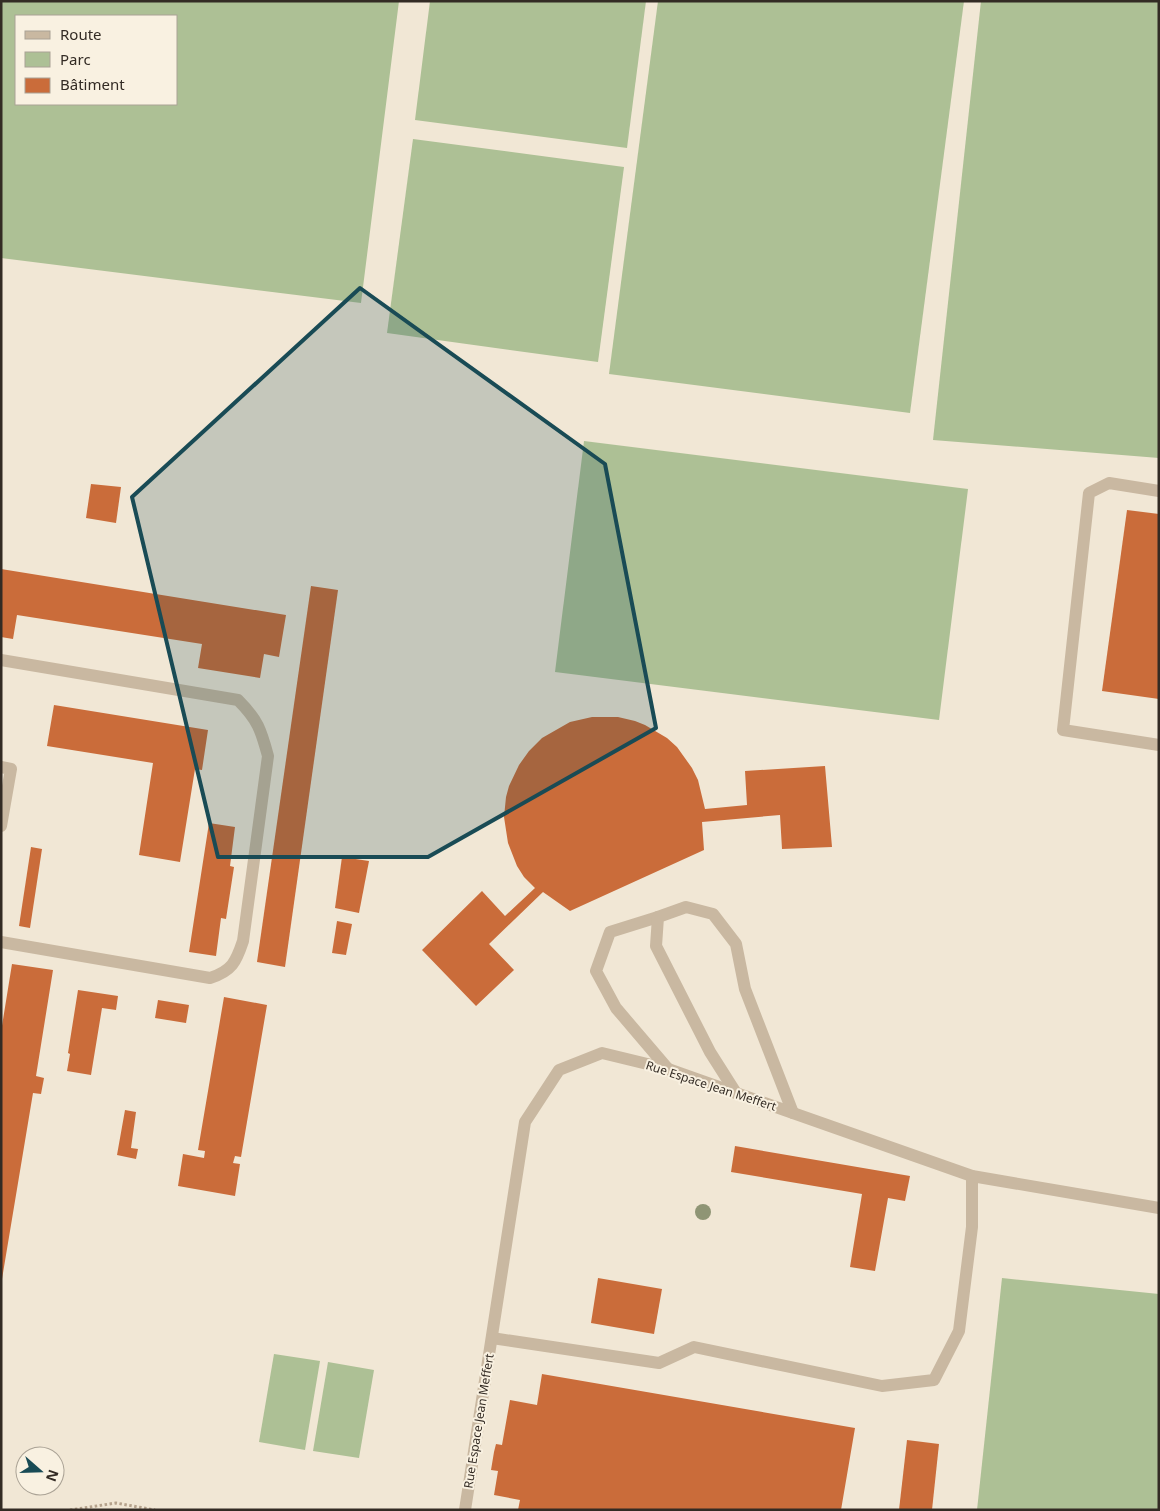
<svg xmlns="http://www.w3.org/2000/svg" width="1160" height="1511" viewBox="0 0 1160 1511" font-family="'Noto Sans',sans-serif">
	<style>
		.green { fill: #adc095; fill-rule: evenodd }
		.building { fill: #ca6c3a }
		.lines { fill: none; stroke-linecap: round; stroke-linejoin: round }
		.path { stroke: #b5a28c; stroke-width: 3; stroke-dasharray: 2.5 2.5; stroke-linecap: butt }
		.minor { stroke: #c9b8a1; stroke-width: 12 }
		.tree { fill: #8f9575 }
		.marked { fill: #194b55; fill-opacity: 0.2; stroke: #194b55; stroke-width: 4; stroke-linejoin: round }
		.labels { text-anchor: middle; stroke-width: 4; stroke-linejoin: round; paint-order: stroke }
		.street-label { font-size: 12px; fill: #332b24; stroke: #f9f1e1 }
	</style>
	<rect width="100%" height="100%" fill="#f1e7d5"/>
	<g class="green">
		<path d="M1 1H399L361 303 1 258ZM176 16V104H16V16Z"/>
		<path d="M430 1H646L627 148 415 120Z"/>
		<path d="M658 1H964L910 413 609 374Z"/>
		<path d="M981 1H1159V458L933 440Z"/>
		<path d="M413 139 624 167 598 362 387 333Z"/>
		<path d="M584 441 968 489 939 720 555 672Z"/>
		<path d="M1002 1278 1159 1294V1510H977Z"/>
		<path d="M274 1354 320 1361 305 1450 259 1442Z"/>
		<path d="M328 1362 374 1370 359 1458 313 1451Z"/>
	</g>
	<g class="building">
		<path d="M91 484 121 487 116 523 86 518Z"/>
		<path d="M1127 510 1159 514V699L1102 691Z"/>
		<path d="M1 569 286 615 279 657 264 654 260 678 198 668 202 644 17 615 13 639 1 637Z"/>
		<path d="M311 586 338 590 285 967 257 962Z"/>
		<path d="M54 705 208 730 202 770 195 769 180 862 139 855 153 763 47 746Z"/>
		<path d="M592 717H618L635 721 645 725 667 738 677 747 692 768 698 780 705 809 747 805 745 771 825 766 832 847 782 849 780 815 702 822 704 850 570 911 543 892 489 944 514 970 476 1006 422 950 482 891 505 916 535 888 524 877 517 866 508 843 504 817 506 797 509 786 519 765 529 751 542 738 570 722Z"/>
		<path d="M209 823 235 827 230 866 234 867 226 919 221 918 216 956 189 952Z"/>
		<path d="M31 847 42 849 30 928 19 926Z"/>
		<path d="M342 857 369 861 359 913 335 908Z"/>
		<path d="M337 921 352 924 346 955 332 953Z"/>
		<path d="M12 964 53 970 36 1076 44 1078 41 1094 33 1093 2 1279 1 1032Z"/>
		<path d="M78 990 118 996 116 1010 102 1008 91 1075 67 1071 70 1054 68 1053Z"/>
		<path d="M224 997 267 1005 241 1157 235 1156 233 1163 240 1164 235 1196 178 1186 183 1154 204 1158 205 1151 198 1150Z"/>
		<path d="M158 1000 189 1005 186 1023 155 1018Z"/>
		<path d="M125 1110 136 1112 131 1148 138 1149 136 1159 117 1155Z"/>
		<path d="M735 1146 910 1176 905 1201 888 1198 875 1271 850 1267 862 1194 731 1172Z"/>
		<path d="M598 1278 662 1289 654 1334 591 1323Z"/>
		<path d="M542 1374 855 1428 841 1510H518L520 1500 494 1495 498 1471 491 1470 494 1452 496 1444 502 1445 510 1400 537 1405Z"/>
		<path d="M907 1440 939 1444 932 1510H899Z"/>
	</g>
	<g class="lines">
		<path class="path" d="M70 1510 116 1503 155 1510"/>
		<g class="minor">
			<path d="M1159 491 1109 483 1089 493 1063 730 1159 745"/>
			<path d="M1 660 238 700C258 720 261 730 268 756L243 941C236 962 232 971 210 978L1 942"/>
			<path d="M1 767 11 769 1 826"/>
			<path d="M658 917 610 932 596 971 616 1008 668 1069"/>
			<path d="M736 1093 710 1052 656 946 658 917 686 907 713 914 736 944 745 989 793 1113"/>
			<path d="M492 1338 659 1363 694 1347 882 1386 934 1380 959 1331 972 1227V1176"/>
			<path d="M465 1510 525 1122 559 1070 602 1053 668 1069 972 1176 1159 1208"/>
		</g>
	</g>
	<circle class="tree" cx="703" cy="1212" r="8"/>
	<path class="marked" d="M360 288 605 464 656 728 428 857H218L132 497Z"/>
	<g class="labels">
		<g class="street-label">
			<text transform="translate(711 1086) rotate(18)" y="4">Rue Espace Jean Meffert</text>
			<text transform="translate(479 1421) rotate(-81)" y="4">Rue Espace Jean Meffert</text>
		</g>
	</g>
	<rect width="1160" height="1511" fill="none" stroke="#332b24" stroke-width="5"/>
	<rect x="15" y="15" width="162" height="90" fill="#f9f1e1" stroke="#aaa295"/>
	<rect x="25" y="31" width="25" height="8" fill="#c9b8a1" stroke="#aaa295"/>
	<text x="60" y="40" font-size="15" fill="#332b24">Route</text>
	<rect x="25" y="52" width="25" height="15" fill="#adc095" stroke="#aaa295"/>
	<text x="60" y="65" font-size="15" fill="#332b24">Parc</text>
	<rect x="25" y="78" width="25" height="15" fill="#ca6c3a" stroke="#aaa295"/>
	<text x="60" y="90" font-size="15" fill="#332b24">Bâtiment</text>
	<g transform="translate(40 1471) rotate(110)"><circle r="24" fill="#f9f1e1" stroke="#aaa295"/>
	<path d="M0-4L9 19L0 12L-9 19Z" fill="#194b55"/>
	<text y="-8" font-size="14" font-weight="bold" text-anchor="middle" fill="#332b24">N</text>
	</g>
</svg>
